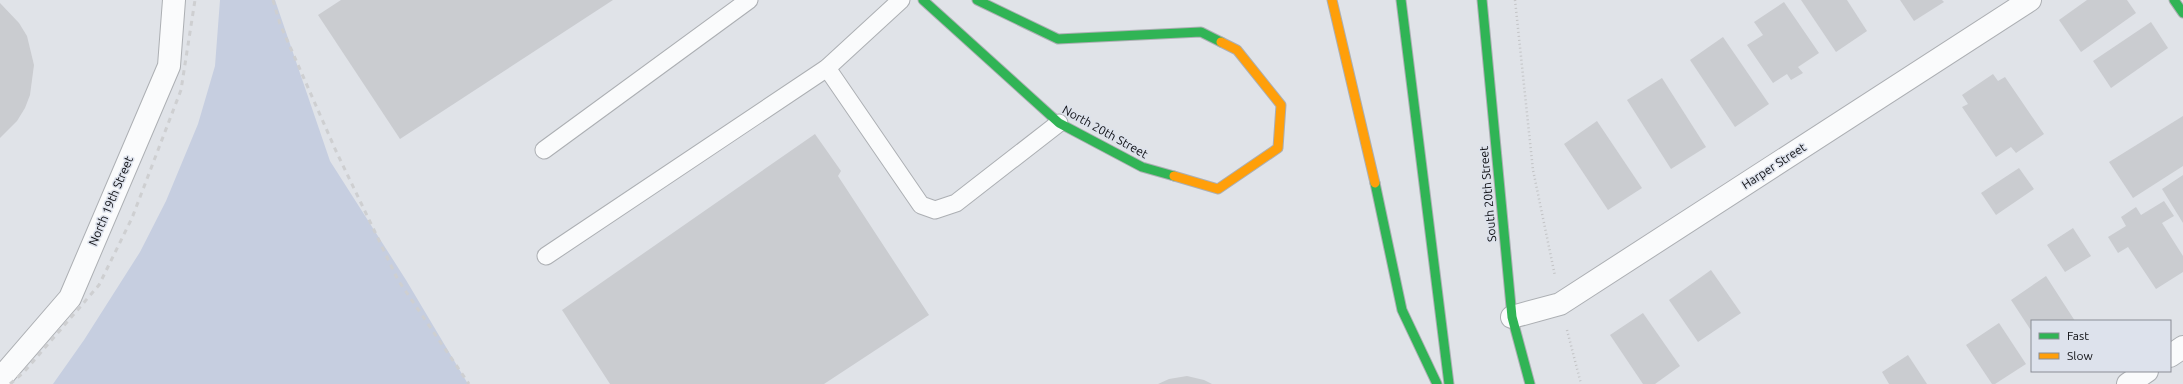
<svg xmlns="http://www.w3.org/2000/svg" width="2183" height="384" viewBox="0 0 2183 384" font-family="Ubuntu,sans-serif">
	<style>
		.green { fill: #c6cee0 }
		.building { fill: #caccd0 }
		.lines { fill: none; stroke-linecap: round; stroke-linejoin: round }
		.lane-casing { stroke: #acafb3; stroke-width: 19 }
		.street-casing { stroke: #acafb3; stroke-width: 24 }
		.fast-casing { stroke: #acafb3; stroke-width: 11 }
		.slow-casing { stroke: #acafb3; stroke-width: 11 }
		.path { stroke: #c3c4c6; stroke-width: 2.5; stroke-dasharray: 1 3; stroke-linecap: butt }
		.lane { stroke: #fafbfc; stroke-width: 17 }
		.street { stroke: #fafbfc; stroke-width: 22 }
		.fast { stroke: #30b455; stroke-width: 9 }
		.slow { stroke: #ff9f0a; stroke-width: 9 }
		.rail { stroke: #cecfd1; stroke-width: 3; stroke-dasharray: 5 5; stroke-linecap: butt }
		.labels { text-anchor: middle; stroke-width: 3; stroke-linejoin: round; paint-order: stroke }
		.street-label { font-size: 12px; fill: #0d0e12; stroke: #dde2ec }
	</style>
	<rect width="100%" height="100%" fill="#e0e3e8"/>
	<path class="green" d="M220 0H275L330 161 406 280 468 384H53L84 340 140 252 166 201 198 124 215 66Z"/>
	<g class="building">
		<path d="M341 0H613L400 139 318 15Z"/>
		<path d="M1801 0H1847L1867 31 1836 52Z"/>
		<path d="M1900 0H1942L1944 2 1914 21Z"/>
		<path d="M2087 0H2127L2136 13 2081 52 2059 20Z"/>
		<path d="M1784 2 1819 53 1798 67 1803 73 1791 80 1787 74 1773 83 1747 45 1763 35 1754 22Z"/>
		<path d="M0 3 19 23 27 36 34 65 30 95 25 108 17 121 0 138Z"/>
		<path d="M2151 22 2168 48 2111 88 2093 61Z"/>
		<path d="M1723 37 1769 104 1735 127 1690 60Z"/>
		<path d="M1993 74 1998 81 2005 77 2044 134 2016 153 2011 147 1996 157 1962 107 1968 104 1962 95Z"/>
		<path d="M1662 78 1706 147 1671 169 1627 100Z"/>
		<path d="M2183 116V166L2133 198 2109 162Z"/>
		<path d="M1597 121 1642 188 1608 210 1564 144Z"/>
		<path d="M815 134 841 171 838 176 929 315 824 384H610L562 310Z"/>
		<path d="M2019 168 2034 189 1996 215 1981 193Z"/>
		<path d="M2183 175V223L2162 189Z"/>
		<path d="M2164 201 2174 216 2162 223 2183 256V272L2156 289 2128 247 2118 253 2108 237 2126 226 2121 217 2136 207 2141 215Z"/>
		<path d="M2073 228 2091 256 2065 272 2047 245Z"/>
		<path d="M1711 270 1741 313 1698 342 1669 300Z"/>
		<path d="M2046 276 2075 321H2032V332L2011 300Z"/>
		<path d="M1643 313 1680 366 1655 384H1643L1610 335Z"/>
		<path d="M1999 323 2026 364 1995 384H1992L1966 345Z"/>
		<path d="M1908 355 1927 384H1889L1882 372Z"/>
		<path d="M1187 376 1204 380 1212 384H1158L1169 379Z"/>
	</g>
	<g class="lines">
		<g class="lane-casing">
			<g id="lane">
				<path d="M827 68 921 205 935 210 956 203 1059 123"/>
				<path d="M544 150 749 0"/>
				<path d="M546 256 827 68 901 0"/>
			</g>
		</g>
		<g class="street-casing">
			<g id="street">
				<path d="M1512 317 1560 304 2030 0"/>
				<path d="M2170 356 2183 347"/>
				<path d="M0 379 70 298 169 66 174 0"/>
				<path d="M2128 384 2147 371"/>
			</g>
		</g>
		<g class="fast-casing">
			<g id="fast">
				<path d="M923 0 1059 123 1142 167 1174 176"/>
				<path d="M977 0 1058 39 1201 32 1221 42"/>
				<path d="M1401 0 1449 384"/>
				<path d="M1482 0 1512 317 1530 384"/>
				<path d="M2174 0 2183 13"/>
				<path d="M1375 183 1402 310 1437 384"/>
			</g>
		</g>
		<g class="slow-casing">
			<g id="slow">
				<path d="M1332 0 1375 183"/>
				<path d="M1174 176 1218 189 1278 148 1281 105 1237 50 1221 42"/>
			</g>
		</g>
		<g class="path">
			<path d="M1515 0 1533 170 1555 276"/>
			<path d="M1567 330 1581 384"/>
		</g>
		<use href="#lane" class="lane"/>
		<use href="#street" class="street"/>
		<use href="#fast" class="fast"/>
		<use href="#slow" class="slow"/>
		<g class="rail">
			<path d="M273 0 280 24 336 151 398 280 469 384"/>
			<path d="M10 384 24 372 99 285 132 218 181 90 195 0"/>
		</g>
	</g>
	<g class="labels">
		<g class="street-label">
			<text transform="translate(1105 132) rotate(29)" y="4">North 20th Street</text>
			<text transform="translate(1774 166) rotate(-33)" y="4">Harper Street</text>
			<text transform="translate(1488 194) rotate(-95)" y="4">South 20th Street</text>
			<text transform="translate(111 201) rotate(-67)" y="4">North 19th Street</text>
		</g>
	</g>
	<rect x="2031" y="320" width="140" height="52" fill="#dde2ec" stroke="#8a8d95"/>
	<rect x="2039" y="333" width="20" height="6" fill="#30b455" stroke="#8a8d95"/>
	<text x="2067" y="340" font-size="12" fill="#0d0e12">Fast</text>
	<rect x="2039" y="353" width="20" height="6" fill="#ff9f0a" stroke="#8a8d95"/>
	<text x="2067" y="360" font-size="12" fill="#0d0e12">Slow</text>
</svg>
